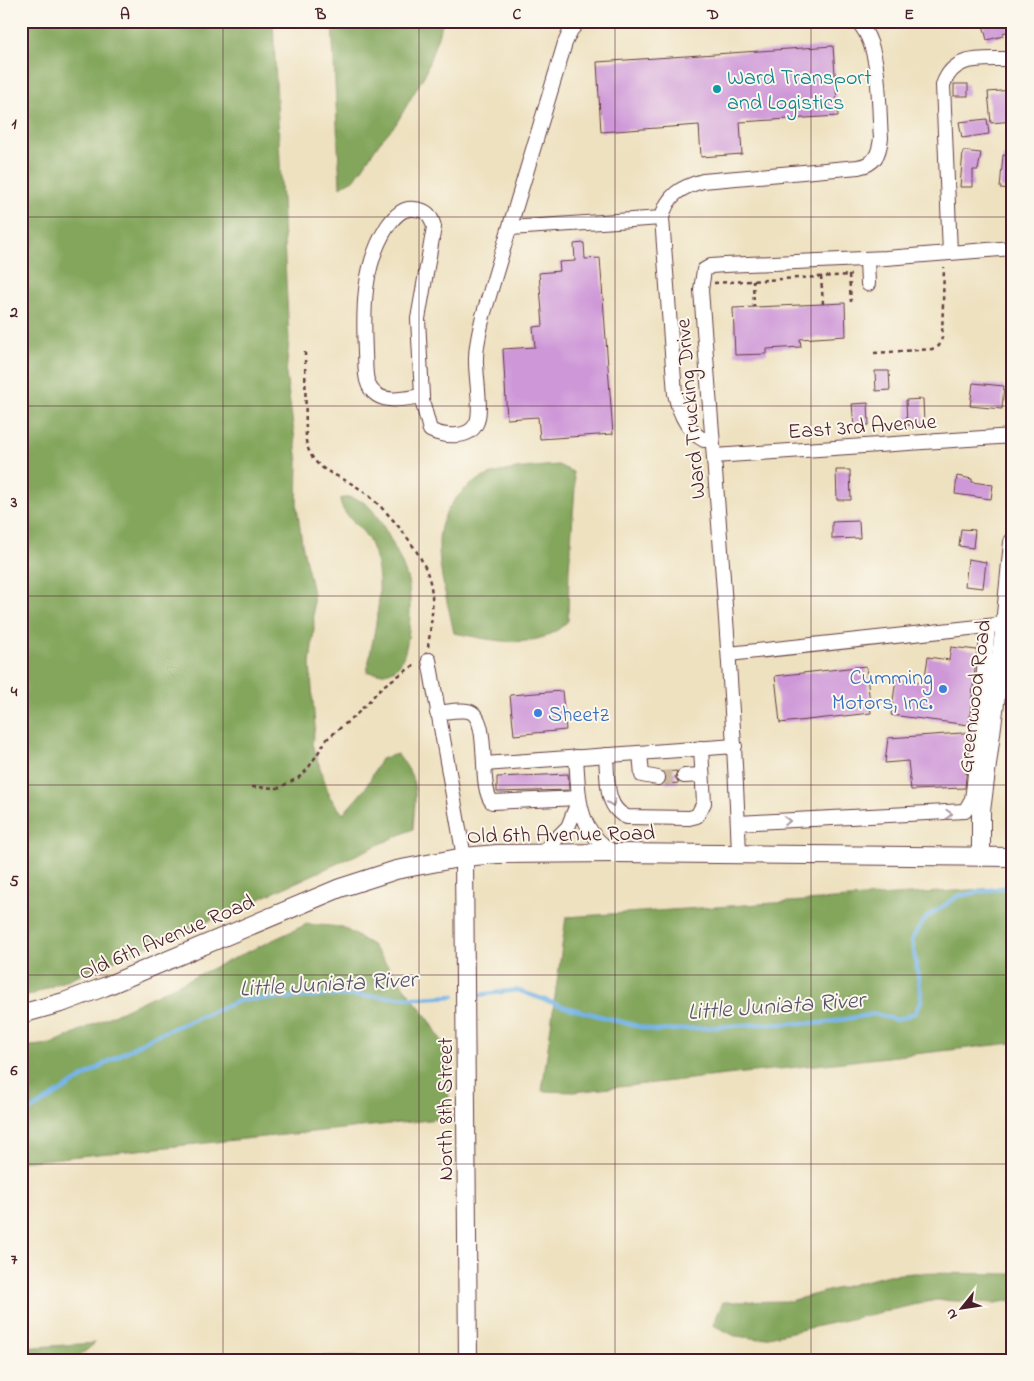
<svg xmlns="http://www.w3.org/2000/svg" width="1034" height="1381" viewBox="0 0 1034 1381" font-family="'Indie Flower',sans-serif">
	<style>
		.forest { fill: #83a65b; stroke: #666243 }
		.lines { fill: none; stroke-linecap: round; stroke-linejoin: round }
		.stream { stroke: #73b3e7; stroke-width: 4.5 }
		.building { fill: #ce97d8 }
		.minor-tunnel { stroke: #cdbaa2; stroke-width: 14; stroke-dasharray: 14 7; stroke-linecap: butt }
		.minor-casing { stroke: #633c41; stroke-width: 16 }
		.major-casing { stroke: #633c41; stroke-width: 20 }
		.path { stroke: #633c41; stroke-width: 2.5; stroke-dasharray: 4 4; stroke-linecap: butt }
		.minor { stroke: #fff; stroke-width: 14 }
		.major { stroke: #fff; stroke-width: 18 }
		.oneway { stroke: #ae9aa0 }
		.grid { fill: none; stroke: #4a1f2b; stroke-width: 1; stroke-opacity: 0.55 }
		.culture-dot { fill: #0f9aa8; stroke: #fbf7ec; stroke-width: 2 }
		.shop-dot { fill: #3f7fe0; stroke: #fbf7ec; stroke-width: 2 }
		.labels { text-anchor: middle; stroke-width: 4; stroke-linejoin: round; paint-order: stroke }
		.culture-label { font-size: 22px; fill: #0d838f; stroke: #fbf7ec; text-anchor: start }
		.street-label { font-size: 22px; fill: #4a1f2b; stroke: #fbf7ec }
		.shop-label { font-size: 22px; fill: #366cbe; stroke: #fbf7ec; text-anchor: end }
		.water-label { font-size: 24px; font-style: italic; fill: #58536d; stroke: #fbf7ec }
		.neatline { fill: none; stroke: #4a1f2b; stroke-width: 2 }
		.grid-label { font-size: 16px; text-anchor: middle; font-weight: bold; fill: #4a1f2b }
	</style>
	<rect width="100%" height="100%" fill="#fbf7ec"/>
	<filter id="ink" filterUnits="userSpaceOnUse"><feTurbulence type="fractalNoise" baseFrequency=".02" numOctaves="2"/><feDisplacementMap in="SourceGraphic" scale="10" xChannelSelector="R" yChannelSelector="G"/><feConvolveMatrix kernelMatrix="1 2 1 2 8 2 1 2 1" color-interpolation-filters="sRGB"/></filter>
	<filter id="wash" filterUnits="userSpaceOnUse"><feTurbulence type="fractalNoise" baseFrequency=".0096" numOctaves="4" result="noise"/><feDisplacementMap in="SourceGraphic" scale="20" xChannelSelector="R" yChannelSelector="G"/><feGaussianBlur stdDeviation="1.12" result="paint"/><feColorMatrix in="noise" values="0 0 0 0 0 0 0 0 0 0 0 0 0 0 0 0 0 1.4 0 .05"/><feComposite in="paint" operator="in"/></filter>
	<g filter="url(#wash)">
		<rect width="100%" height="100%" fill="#eee1c0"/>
		<g class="forest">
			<path d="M21 21H273L289 340 286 374 298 462 297 507 302 543 313 593 314 629 310 664 315 726 312 744 330 797 343 814 365 789 381 759 397 754C421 781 415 795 413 829L233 911 21 999Z"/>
			<path d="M332 21H443L425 74 396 124 379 143 355 179 340 187Z"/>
			<path d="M558 465 573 472 575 488 569 570 568 621C537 653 493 640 454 633 448 603 438 571 439 542 439 512 462 485 489 475 511 468 535 467 558 465Z"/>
			<path d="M348 497C354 499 362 500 366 504 380 514 404 564 408 581 412 600 411 649 399 665 391 675 378 674 367 672 374 628 390 581 368 539 359 523 342 518 340 499Z"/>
			<path d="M1013 887V1043L574 1092 542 1091 566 917Z"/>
			<path d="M307 924 342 927 372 945 430 1021 448 1052 449 1118 21 1162V1047L51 1044Z"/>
			<path d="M914 1273 1013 1274V1300L995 1303 936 1300 760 1339 735 1336 713 1325 723 1302 790 1301 888 1275Z"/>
			<path d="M95 1343 75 1360H21V1348Z"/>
			<path d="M320 1356H354L388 1360H299Z"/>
		</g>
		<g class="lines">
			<g class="stream">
				<path d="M478 995 517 990 565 1007 656 1031 762 1024 822 1023 875 1014 896 1020 915 1013 922 999 912 939 926 918 958 896 1013 886"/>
				<path d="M21 1116 111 1060 154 1036 241 1000 337 995 421 998 454 996"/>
			</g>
		</g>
		<g id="blocks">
			<g class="building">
				<path d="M982 21H1006L1009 31 1003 33V36L987 40Z"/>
				<path d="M833 46 838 116 740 122 742 154 701 157 699 125 601 132 597 62Z"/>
				<rect x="954" y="84" width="14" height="12"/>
				<path d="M1013 90V121L991 123 988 92Z"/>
				<path d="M987 119 989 134 962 138 959 122Z"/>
				<path d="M963 151 981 153 978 170H973V187H960Z"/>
				<path d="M1003 155 1013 156V189L1000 188Z"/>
				<path d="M584 243 585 259 600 258 613 434 540 439 538 417 507 419 503 349 535 347 533 327 543 326 539 273 560 271 559 262 575 261 574 244Z"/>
				<path d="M845 303 846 336 800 339 801 347 767 349V354L735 355 733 308Z"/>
				<path d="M875 371H889L890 390 876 391Z"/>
				<path d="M973 383 1004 386 1002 409 970 406Z"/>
				<path d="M923 399 924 425H907L906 400Z"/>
				<path d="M868 403 869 425 854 426 852 404Z"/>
				<path d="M836 470H850L851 500H837Z"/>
				<path d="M957 476 972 479V482L993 485 991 499 955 494Z"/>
				<path d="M859 521 860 538 832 539V522Z"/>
				<path d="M961 529 975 530 973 548 959 546Z"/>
				<path d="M968 559 986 562 983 588 965 586Z"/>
				<path d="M951 647 977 650 969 725 891 715 896 679 924 683 928 657 949 660Z"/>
				<path d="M866 666 871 713 780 723 775 676Z"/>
				<path d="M562 691 566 730 514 735 510 695Z"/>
				<path d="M962 733H970L965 788 911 790 908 761 885 763 888 738Z"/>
				<path d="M677 771 675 777 679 783 665 784 667 779 664 772Z"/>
				<path d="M568 774 569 790 497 792V777Z"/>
			</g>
		</g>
	</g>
	<g filter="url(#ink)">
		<use href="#blocks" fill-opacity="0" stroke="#633c41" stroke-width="1"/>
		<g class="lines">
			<path class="minor-tunnel" d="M658 778 684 776"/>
			<g class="minor-casing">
				<g id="minor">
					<path d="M510 228 662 218"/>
					<path d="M950 253 943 85C954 53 984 60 1013 59"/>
					<path d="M867 259 868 284"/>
					<path d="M422 396C407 398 389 403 377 395 363 386 366 367 365 353 363 309 363 265 387 227 393 218 402 207 414 209 427 210 431 215 434 227L418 319 422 396V400L430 430C442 436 468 440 476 424 483 413 475 374 476 358 476 344 480 330 483 316L565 43 571 30 579 21"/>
					<path d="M712 439 704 440C687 431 679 412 675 394L662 218C667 195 681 187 703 181L858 167C875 164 879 155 881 138 878 104 882 45 857 21"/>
					<path d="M714 456 1013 436"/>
					<path d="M729 654 997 625"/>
					<path d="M429 660 464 857"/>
					<path d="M437 713C447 712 458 709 468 711 492 716 477 785 492 802L579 798"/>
					<path d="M640 753 642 775 658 778"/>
					<path d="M606 755C608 777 604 808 627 817L689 818 697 816 704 803 701 748"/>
					<path d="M576 757C579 796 576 831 615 853"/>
					<path d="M484 764 735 746"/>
					<path d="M684 776 702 775"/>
					<path d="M738 823 965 811 972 799 974 784 988 626"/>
					<path d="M541 854 568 827 578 802"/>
					<path d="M739 854C732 666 715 478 701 290L704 270 711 266 725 265 886 258 1013 248"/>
				</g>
			</g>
			<g class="major-casing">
				<g id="major">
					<path d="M464 857 468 1360"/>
					<path d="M981 857V811L1005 625 1013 542"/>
					<path d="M21 1014 64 1002 104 987 340 888 396 870 464 857 497 854 615 853 1013 857"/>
				</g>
			</g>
			<g class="path">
				<path d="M849 275 851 302"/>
				<path d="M821 276 823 304"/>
				<path d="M753 280 754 307"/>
				<path d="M714 283 851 275"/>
				<path d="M305 352 306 441C312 471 334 472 357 487 381 502 420 548 428 575 436 599 431 624 428 647"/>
				<path d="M874 353 932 349 939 346 942 338 944 267"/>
				<path d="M252 787 278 788 298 778 307 770 327 739 357 714 383 686 416 664"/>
			</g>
			<use href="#minor" class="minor"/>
			<use href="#major" class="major"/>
		</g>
		<defs><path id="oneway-chevron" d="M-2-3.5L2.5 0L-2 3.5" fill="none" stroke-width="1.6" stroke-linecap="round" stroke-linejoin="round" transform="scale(1.25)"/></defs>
		<g class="oneway">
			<use href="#oneway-chevron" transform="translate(612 803) rotate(70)"/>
			<use href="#oneway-chevron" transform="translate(949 814) rotate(-2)"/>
			<use href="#oneway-chevron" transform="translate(787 821) rotate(-2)"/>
		</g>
	</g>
	<path class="grid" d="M223 21V1360M419 21V1360M615 21V1360M811 21V1360M21 217H1013M21 406H1013M21 596H1013M21 785H1013M21 975H1013M21 1164H1013"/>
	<circle class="culture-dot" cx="717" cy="89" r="5"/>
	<g class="shop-dot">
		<circle cx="943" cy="689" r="5"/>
		<circle cx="538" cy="713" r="5"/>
	</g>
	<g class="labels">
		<g class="culture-label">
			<text x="727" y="84">Ward Transport<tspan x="727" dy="25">and Logistics</tspan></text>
		</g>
		<g class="street-label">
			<text transform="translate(689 409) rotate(-95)" y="8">Ward Trucking Drive</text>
			<text transform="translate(862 425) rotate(-4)" y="8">East 3rd Avenue</text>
			<text transform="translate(973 696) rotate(-83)" y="8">Greenwood Road</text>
			<text transform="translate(561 833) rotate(-1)" y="8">Old 6th Avenue Road</text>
			<text transform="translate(166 936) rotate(-23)" y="8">Old 6th Avenue Road</text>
			<text transform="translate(444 1109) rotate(-90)" y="8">North 8th Street</text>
		</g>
		<g class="shop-label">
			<text x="933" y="684">Cumming<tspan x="933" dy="25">Motors, Inc.</tspan></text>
			<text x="548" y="721" text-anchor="start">Sheetz</text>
		</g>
		<g class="water-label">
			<text transform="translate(328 983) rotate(-3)" y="8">Little Juniata River</text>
			<text transform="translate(776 1005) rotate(-4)" y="8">Little Juniata River</text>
		</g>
	</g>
	<rect width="1034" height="1381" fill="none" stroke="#fbf7ec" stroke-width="55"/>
	<g transform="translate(962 1308) rotate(240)" stroke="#fbf7ec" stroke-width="4" paint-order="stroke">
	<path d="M0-4L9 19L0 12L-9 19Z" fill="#4a1f2b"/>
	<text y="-8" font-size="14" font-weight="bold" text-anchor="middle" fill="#4a1f2b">N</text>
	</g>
	<rect x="28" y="28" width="978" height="1326" class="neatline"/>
	<g class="grid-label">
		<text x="125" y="19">A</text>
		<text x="321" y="19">B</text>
		<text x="517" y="19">C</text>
		<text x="713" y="19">D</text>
		<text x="909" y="19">E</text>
		<text x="14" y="128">1</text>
		<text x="14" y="317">2</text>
		<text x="14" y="507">3</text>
		<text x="14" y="696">4</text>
		<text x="14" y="886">5</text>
		<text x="14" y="1075">6</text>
		<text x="14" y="1264">7</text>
	</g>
</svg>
